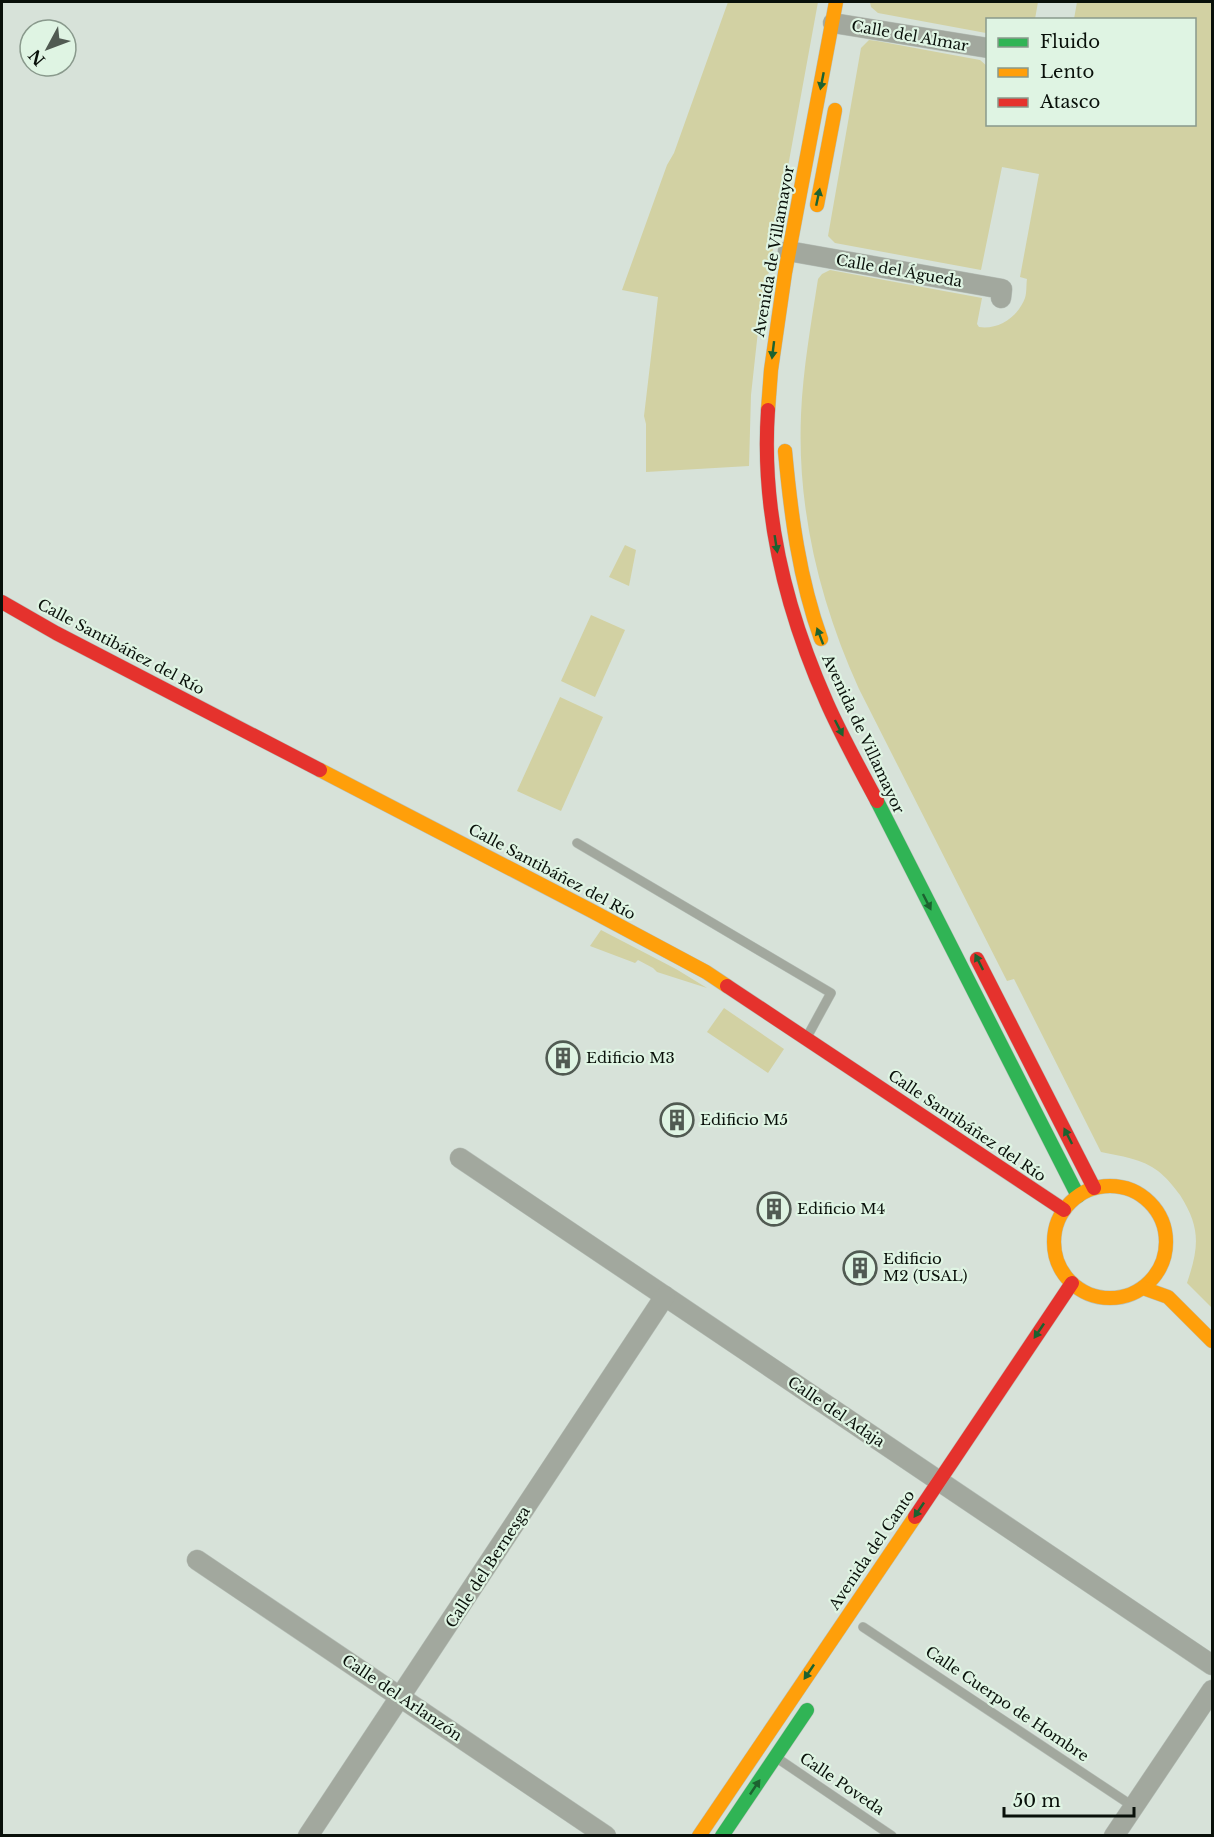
<svg xmlns="http://www.w3.org/2000/svg" width="1214" height="1837" viewBox="0 0 1214 1837" font-family="'Libre Baskerville',serif">
	<style>
		.green { fill: #d2d1a3 }
		.lines { fill: none; stroke-linecap: round; stroke-linejoin: round }
		.lane-casing { stroke: #b7c0b9; stroke-width: 10 }
		.street-casing { stroke: #b7c0b9; stroke-width: 21 }
		.fast-casing { stroke: #b7c0b9; stroke-width: 15 }
		.slow-casing { stroke: #b7c0b9; stroke-width: 15 }
		.jam-casing { stroke: #b7c0b9; stroke-width: 15 }
		.lane { stroke: #a2a89e; stroke-width: 9 }
		.street { stroke: #a2a89e; stroke-width: 20 }
		.fast { stroke: #30b455; stroke-width: 14 }
		.slow { stroke: #ff9f0a; stroke-width: 14 }
		.jam { stroke: #e5322d; stroke-width: 14 }
		.oneway { fill: #1c6230 }
		.labels { text-anchor: middle; stroke-width: 4.5; stroke-linejoin: round; paint-order: stroke }
		.street-label { font-size: 15px; fill: #09100a; stroke: #dff4e3 }
		.poi-label { font-size: 15px; fill: #09100a; stroke: #dff4e3; text-anchor: start }
	</style>
	<rect width="100%" height="100%" fill="#d7e2d9"/>
	<g class="green">
		<path d="M728 2H818L758 331 751 395 749 466 646 472V424L644 416 658 297 622 290 667 165 674 153Z"/>
		<path d="M870 2H1038L1035 19 988 20 987 33H986L878 13 871 7Z"/>
		<path d="M1077 2H1212V1308L1187 1283C1199 1247 1201 1228 1180 1195 1174 1187 1166 1177 1158 1171 1143 1159 1120 1156 1101 1152L1014 979 1007 981 859 689C820 603 797 510 801 415 803 369 811 324 818 279L822 274 830 270 982 298 977 324 979 327C998 330 1018 317 1025 298 1027 292 1026 285 1027 279L1020 277 1039 174 1002 167 981 270 835 243 828 236 861 48 869 40 877 41 980 60 987 66 988 124H1194V20L1074 19Z"/>
		<path d="M625 545 636 550 629 586 609 577Z"/>
		<path d="M591 615 625 630 595 697 561 681Z"/>
		<path d="M560 697 603 717 561 811 517 791Z"/>
		<path d="M601 930 676 969 707 988 657 972 653 968 638 960 635 963 590 946Z"/>
		<path d="M724 1008 784 1049 768 1073 707 1032Z"/>
	</g>
	<g class="lines">
		<g class="lane-casing">
			<g id="lane">
				<path d="M577 843 831 993 807 1037"/>
				<path d="M863 1627 1134 1807"/>
				<path d="M777 1758 892 1836"/>
			</g>
		</g>
		<g class="street-casing">
			<g id="street">
				<path d="M833 23 988 48"/>
				<path d="M788 251 1002 289 1001 298"/>
				<path d="M460 1158 1212 1665"/>
				<path d="M197 1560 606 1836"/>
				<path d="M308 1836 665 1296"/>
				<path d="M1114 1836 1212 1690"/>
			</g>
		</g>
		<g class="fast-casing">
			<g id="fast">
				<path d="M877 801 1078 1196"/>
				<path d="M722 1836 807 1710"/>
			</g>
		</g>
		<g class="slow-casing">
			<g id="slow">
				<path d="M817 205 835 110"/>
				<path d="M768 410 771 370 785 273 836 2"/>
				<path d="M785 451C791 515 799 578 821 639"/>
				<path d="M320 770 590 910 706 972 727 986"/>
				<circle cx="1110" cy="1242" r="56"/>
				<path d="M1143 1288 1168 1297 1212 1341"/>
				<path d="M699 1836 915 1517"/>
			</g>
		</g>
		<g class="jam-casing">
			<g id="jam">
				<path d="M768 410C761 512 786 611 827 703 842 737 860 769 877 801"/>
				<path d="M2 602 56 633 320 770"/>
				<path d="M977 959 1094 1188"/>
				<path d="M727 986 1064 1210"/>
				<path d="M915 1517 1072 1283"/>
			</g>
		</g>
		<use href="#lane" class="lane"/>
		<use href="#street" class="street"/>
		<use href="#fast" class="fast"/>
		<use href="#slow" class="slow"/>
		<use href="#jam" class="jam"/>
	</g>
	<defs><path id="oneway-solid" d="M-6-.8H1V-3.2L6.5 0L1 3.2V.8H-6Z" transform="scale(1.5)"/></defs>
	<g class="oneway">
		<use href="#oneway-solid" transform="translate(822 81) rotate(101)"/>
		<use href="#oneway-solid" transform="translate(818 197) rotate(-78)"/>
		<use href="#oneway-solid" transform="translate(773 350) rotate(97)"/>
		<use href="#oneway-solid" transform="translate(776 544) rotate(81)"/>
		<use href="#oneway-solid" transform="translate(820 636) rotate(-111)"/>
		<use href="#oneway-solid" transform="translate(839 728) rotate(63)"/>
		<use href="#oneway-solid" transform="translate(927 902) rotate(63)"/>
		<use href="#oneway-solid" transform="translate(979 962) rotate(-117)"/>
		<use href="#oneway-solid" transform="translate(1068 1136) rotate(-117)"/>
		<use href="#oneway-solid" transform="translate(1039 1331) rotate(124)"/>
		<use href="#oneway-solid" transform="translate(919 1510) rotate(124)"/>
		<use href="#oneway-solid" transform="translate(809 1672) rotate(124)"/>
		<use href="#oneway-solid" transform="translate(755 1787) rotate(-56)"/>
	</g>
	<defs>
		<g id="building-ring" transform="scale(1.725)"><circle r="9.5" fill="#dff4e3" stroke="#515a52" stroke-width="1.5"/><path d="M-4-6H4V6H1V3H-1V6H-4ZM-2.5-4.3h1.7v1.8h-1.7ZM.8-4.3h1.7v1.8H.8ZM-2.5-1h1.7V.8h-1.7ZM.8-1h1.7V.8H.8Z" fill="#515a52"/></g>
	</defs>
	<g fill-rule="evenodd">
		<use href="#building-ring" x="563" y="1058"/>
		<use href="#building-ring" x="677" y="1120"/>
		<use href="#building-ring" x="774" y="1209"/>
		<use href="#building-ring" x="860" y="1268"/>
	</g>
	<g class="labels">
		<g class="street-label">
			<text transform="translate(910 36) rotate(10)" y="5">Calle del Almar</text>
			<text transform="translate(774 251) rotate(-80)" y="5">Avenida de Villamayor</text>
			<text transform="translate(899 271) rotate(10)" y="5">Calle del Águeda</text>
			<text transform="translate(121 647) rotate(28)" y="5">Calle Santibáñez del Río</text>
			<text transform="translate(863 734) rotate(65)" y="5">Avenida de Villamayor</text>
			<text transform="translate(552 872) rotate(28)" y="5">Calle Santibáñez del Río</text>
			<text transform="translate(967 1126) rotate(34)" y="5">Calle Santibáñez del Río</text>
			<text transform="translate(836 1412) rotate(34)" y="5">Calle del Adaja</text>
			<text transform="translate(872 1550) rotate(-56)" y="5">Avenida del Canto</text>
			<text transform="translate(488 1567) rotate(-57)" y="5">Calle del Bernesga</text>
			<text transform="translate(402 1698) rotate(34)" y="5">Calle del Arlanzón</text>
			<text transform="translate(1007 1704) rotate(34)" y="5">Calle Cuerpo de Hombre</text>
			<text transform="translate(842 1784) rotate(34)" y="5">Calle Poveda</text>
		</g>
		<g class="poi-label">
			<text x="586" y="1063">Edificio M3</text>
			<text x="700" y="1125">Edificio M5</text>
			<text x="797" y="1214">Edificio M4</text>
			<text x="883" y="1264">Edificio<tspan x="883" dy="17">M2 (USAL)</tspan></text>
		</g>
	</g>
	<rect width="1214" height="1837" fill="none" stroke="#09100a" stroke-width="6"/>
	<rect x="986" y="18" width="210" height="108" fill="#dff4e3" stroke="#89998c" stroke-width="1.5"/>
	<rect x="998" y="38" width="30" height="9" fill="#30b455" stroke="#89998c" stroke-width="1.5"/>
	<text x="1040" y="48" font-size="18" fill="#09100a">Fluido</text>
	<rect x="998" y="68" width="30" height="9" fill="#ff9f0a" stroke="#89998c" stroke-width="1.5"/>
	<text x="1040" y="78" font-size="18" fill="#09100a">Lento</text>
	<rect x="998" y="98" width="30" height="9" fill="#e5322d" stroke="#89998c" stroke-width="1.5"/>
	<text x="1040" y="108" font-size="18" fill="#09100a">Atasco</text>
	<g transform="translate(48 48) rotate(229)"><circle r="28" fill="#dff4e3" stroke="#89998c" stroke-width="1.5"/>
	<path d="M0-4.5L10 22L0 15L-10 22Z" fill="#515a52"/>
	<text y="-9" font-size="16" font-weight="bold" text-anchor="middle" fill="#09100a">N</text>
	</g>
	<path d="M1004 1807v9h130v-9" fill="none" stroke="#09100a" stroke-width="3"/>
	<text x="1013" y="1807" font-size="18" fill="#09100a" stroke="#dff4e3" stroke-width="4.5" paint-order="stroke">50 m</text>
</svg>
